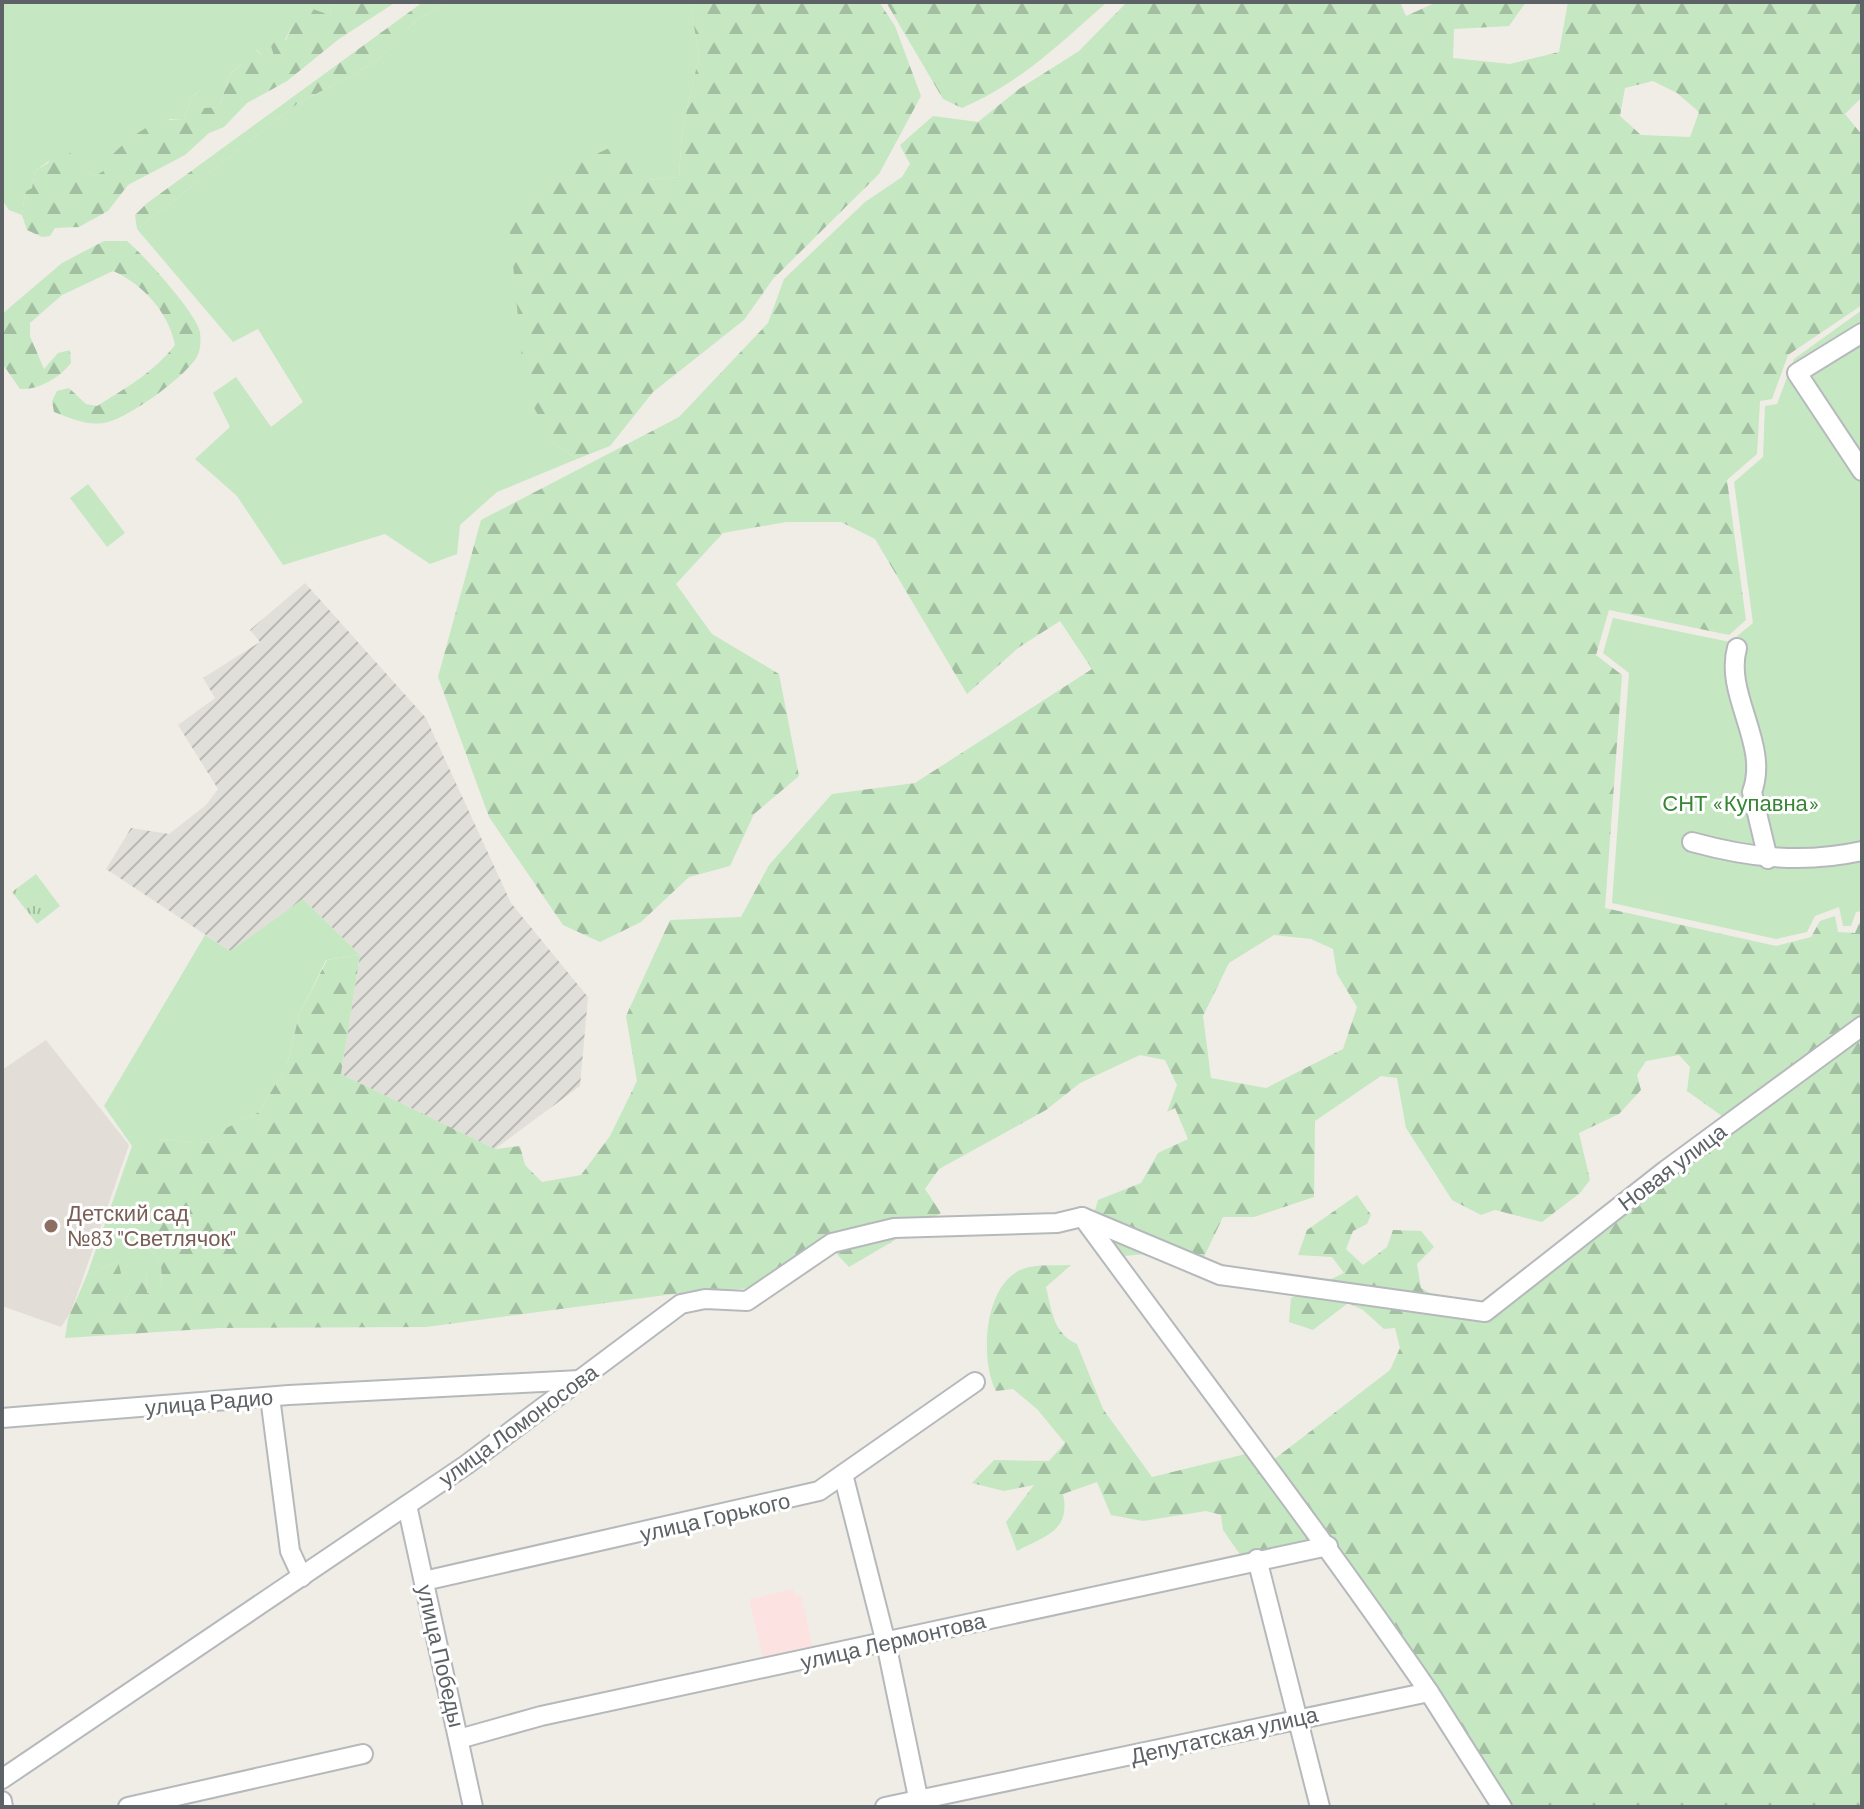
<svg xmlns="http://www.w3.org/2000/svg" width="1864" height="1809" viewBox="0 0 1864 1809" font-family="Barlow,sans-serif">
	<style>
		.industrial { fill: url(#industrial-furrows) }
		.education { fill: #e2ded7 }
		.medical { fill: #fce3e2 }
		.green { fill: #c5e7c2 }
		.forest { fill: url(#forest-firs); fill-rule: evenodd }
		.park { fill: url(#park-tufts) }
		.lines { fill: none; stroke-linecap: round; stroke-linejoin: round }
		.minor-casing { stroke: #b6b9bc; stroke-width: 22 }
		.minor { stroke: #fff; stroke-width: 18 }
		.education-dot { fill: #8d6e63; stroke: #fff; stroke-width: 3 }
		.labels { text-anchor: middle; stroke-width: 6; stroke-linejoin: round; paint-order: stroke }
		.park-label { font-size: 22px; fill: #388635; stroke: #fff }
		.street-label { font-size: 22px; fill: #5d6266; stroke: #fff }
		.education-label { font-size: 22px; fill: #785e54; stroke: #fff; text-anchor: start }
	</style>
	<defs>
		<pattern id="industrial-furrows" width="10" height="10" patternUnits="userSpaceOnUse" patternTransform="scale(2)"><rect width="10" height="10" fill="#e1dfda"/><path d="M-1 1l2-2M0 10L10 0M9 11l2-2" fill="none" stroke="#bab8b5"/></pattern>
		<pattern id="forest-firs" width="22" height="20" patternUnits="userSpaceOnUse" patternTransform="scale(2)"><rect width="22" height="20" fill="#c5e7c2"/><path d="M5 1l3.5 6h-7zM16 11l3.5 6h-7z" fill="#a3bfa1"/></pattern>
		<pattern id="park-tufts" width="24" height="20" patternUnits="userSpaceOnUse" patternTransform="scale(2)"><rect width="24" height="20" fill="#c5e7c2"/><path d="M3 7l-1-3M5 7V3M7 7l1-3M15 17l-1-3M17 17v-4M19 17l1-3" fill="none" stroke="#a3bfa1"/></pattern>
	</defs>
	<rect width="100%" height="100%" fill="#f0ede6"/>
	<path class="industrial" d="M305 583 426 718 511 903 588 997 580 1086 495 1149 341 1074 360 955 303 899 230 951 106 869 131 828 169 834 206 805 218 789 178 725 215 698 203 678 260 642 250 630Z"/>
	<path class="education" d="M46 1040 129 1145 71 1312 61 1327 2 1306V1070Z"/>
	<path class="medical" d="M793 1589 795 1596 801 1595 814 1653 764 1664 749 1599Z"/>
	<g class="green">
		<path d="M2 2H327L332 16 292 25 276 59 267 61 257 50 230 74 219 107 203 108 197 93 191 97 184 119H170L101 174 93 176 65 149 35 171 32 188 25 193 22 215 9 210 2 200Z"/>
		<path d="M447 2H690L699 56 682 132 679 177 647 180 553 443 577 459 497 492 460 525 457 554 430 564 385 534 283 565 237 496 195 459 230 427 213 393 236 377 271 427 303 402 258 329 233 342 137 229 297 104 376 62 417 20Z"/>
		<path d="M1862 310V911L1856 912 1851 926H1843L1839 907 1815 916 1807 932 1776 939 1612 903 1629 673 1603 653 1613 618 1730 642 1753 623 1734 482 1763 457 1765 406 1777 404 1794 359Z"/>
		<path d="M88 484 125 533 107 547 70 498Z"/>
		<path d="M303 899 360 955 326 960 299 1015 287 1065 259 1112 222 1130 214 1143 158 1140 133 1205 144 1241 161 1263 162 1293H147L146 1270 124 1301 110 1292 118 1261 87 1275 132 1146 104 1106 205 935 230 951Z"/>
	</g>
	<g class="forest">
		<path d="M327 2H396L339 39 287 81 247 103 224 127 209 133 185 155 128 185 108 211 79 227 55 228 50 236 42 237 27 230 22 215 25 192 32 188 35 171 48 163 57 149 65 148 93 176C103 173 107 169 108 159 131 136 150 119 184 119L191 97 198 93 203 108 219 107 230 74 242 64 249 49 256 50 267 60 275 59 270 43 286 40 292 25 310 8 332 16Z"/>
		<path d="M423 2H447L417 20 376 62 297 104 137 229 135 215 146 204Z"/>
		<path d="M690 2H879L895 26 921 96 879 174 773 279 744 320 653 392 610 446 577 459 553 443 525 391 508 212 556 173 622 142 647 180 679 177 682 132 699 56Z"/>
		<path d="M886 2H1107C1062 42 1019 84 962 108L943 99Z"/>
		<path d="M1127 2H1400L1406 16 1437 2H1526L1509 26 1454 29 1453 58 1510 64 1559 52 1568 2H1862V97L1845 114 1862 135V305L1788 355 1772 399 1760 401 1757 454 1727 480 1746 620 1729 635 1609 610 1596 655 1622 675 1605 908 1776 946 1811 937 1820 921 1835 916 1838 932 1855 933 1862 917V1023L1729 1121 1687 1091 1690 1067 1679 1055 1646 1061 1637 1075 1641 1090 1619 1114 1579 1133 1590 1180 1580 1193 1542 1222 1495 1210 1481 1215 1452 1200 1406 1128 1397 1078 1381 1076 1315 1121 1314 1197 1254 1217H1223L1203 1259 1156 1253 1124 1256 1093 1217 1098 1200 1141 1183 1158 1153 1188 1139 1175 1108 1167 1112 1177 1085 1165 1060 1140 1055 1080 1083 1046 1110 939 1169 925 1189 941 1213 849 1267 834 1251 779 1286 673 1294 426 1327 220 1328 65 1338 68 1319 87 1275 118 1261 121 1273 111 1292 125 1300 146 1268 147 1293H162L161 1263 144 1241 133 1205 138 1148 158 1140 214 1143 222 1130 259 1112 287 1065 299 1015 327 960 360 955 341 1074 495 1149 520 1146 525 1165 542 1182 581 1175 610 1136 637 1081 626 1016 670 920 741 917 769 865 832 794 915 783 1092 669 1060 621 1018 648 967 694 875 539 841 522H786L723 533 676 584 712 634 779 674 799 776 754 814 730 866 689 877 641 922 600 942 563 925 489 817 438 677 481 520 679 417 768 323 784 279 865 202 902 177 910 164 900 145 933 116 978 122 1019 89 1079 51ZM1653 81 1677 93 1699 112 1690 137 1641 135 1620 116 1625 88ZM1274 935 1311 939 1333 949 1337 974 1357 1007 1343 1049 1266 1088 1211 1078 1203 1016 1229 963Z"/>
		<path d="M104 241H127C142 253 197 314 200 332 201 342 201 353 194 361 180 380 131 416 108 422 89 427 72 419 54 412L52 401 57 391 69 388 86 404 97 406C126 388 154 372 175 345 169 313 143 284 113 271L62 295 30 323V336L44 369 58 353 70 350 71 363C59 378 39 390 20 389L2 363V314L62 263Z"/>
		<path d="M1862 1034V1807H1497L1329 1555 1248 1566 1223 1530 1221 1515 1206 1511 1143 1521 1111 1515 1097 1482 1063 1494C1071 1531 1045 1536 1017 1551L1006 1522 1034 1485 1004 1491 972 1483 994 1460 1049 1461 1065 1443 1037 1409 1013 1389 996 1391C979 1359 984 1279 1026 1268 1040 1264 1057 1266 1071 1265L1046 1287C1052 1311 1053 1333 1077 1344L1103 1409 1152 1477 1254 1452 1272 1461 1390 1370 1400 1348 1395 1328 1384 1329 1363 1310 1348 1303 1313 1330 1289 1322 1291 1298 1344 1273 1332 1257 1298 1255 1307 1230 1357 1195 1371 1215 1367 1224 1353 1231 1346 1249 1363 1265 1387 1247 1393 1230 1421 1231 1434 1247 1417 1264 1421 1288 1477 1319Z"/>
	</g>
	<path class="park" d="M36 874 60 906 37 924 12 892Z"/>
	<g class="lines">
		<g class="minor-casing">
			<g id="minor">
				<path d="M1862 333 1797 373 1862 471"/>
				<path d="M1737 648C1724 695 1770 744 1752 792L1768 859"/>
				<path d="M1692 842C1750 858 1803 864 1862 851"/>
				<path d="M1082 1217 1220 1275 1485 1312 1666 1170 1862 1026"/>
				<path d="M1084 1219C1199 1376 1318 1531 1429 1692"/>
				<path d="M270 1397 290 1551 302 1577"/>
				<path d="M2 1418 289 1395 580 1380"/>
				<path d="M844 1478 886 1643 920 1807"/>
				<path d="M407 1505 473 1807"/>
				<path d="M1257 1559 1320 1807"/>
				<path d="M424 1581 819 1491 975 1382"/>
				<path d="M459 1739 541 1716 1328 1546"/>
				<path d="M2 1779 466 1465 681 1304 705 1299 747 1301 832 1243 894 1228 1057 1223 1082 1217"/>
				<path d="M2 1801 3 1807"/>
				<path d="M128 1807 363 1754"/>
				<path d="M885 1807 1429 1692 1502 1807"/>
			</g>
		</g>
		<use href="#minor" class="minor"/>
	</g>
	<circle class="education-dot" cx="51" cy="1226" r="8"/>
	<g class="labels">
		<g class="park-label">
			<text x="1741" y="811">СНТ «Купавна»</text>
		</g>
		<g class="street-label">
			<text transform="translate(1672 1167) rotate(-37)" y="8">Новая улица</text>
			<text transform="translate(209 1402) rotate(-5)" y="8">улица Радио</text>
			<text transform="translate(518 1425) rotate(-36)" y="8">улица Ломоносова</text>
			<text transform="translate(715 1517) rotate(-13)" y="8">улица Горького</text>
			<text transform="translate(893 1641) rotate(-13)" y="8">улица Лермонтова</text>
			<text transform="translate(441 1656) rotate(77)" y="8">улица Победы</text>
			<text transform="translate(1224 1735) rotate(-13)" y="8">Депутатская улица</text>
		</g>
		<g class="education-label">
			<text x="67" y="1221">Детский сад<tspan x="67" dy="25">№83 "Светлячок"</tspan></text>
		</g>
	</g>
	<rect width="1864" height="1809" fill="none" stroke="#5d6266" stroke-width="8"/>
</svg>
